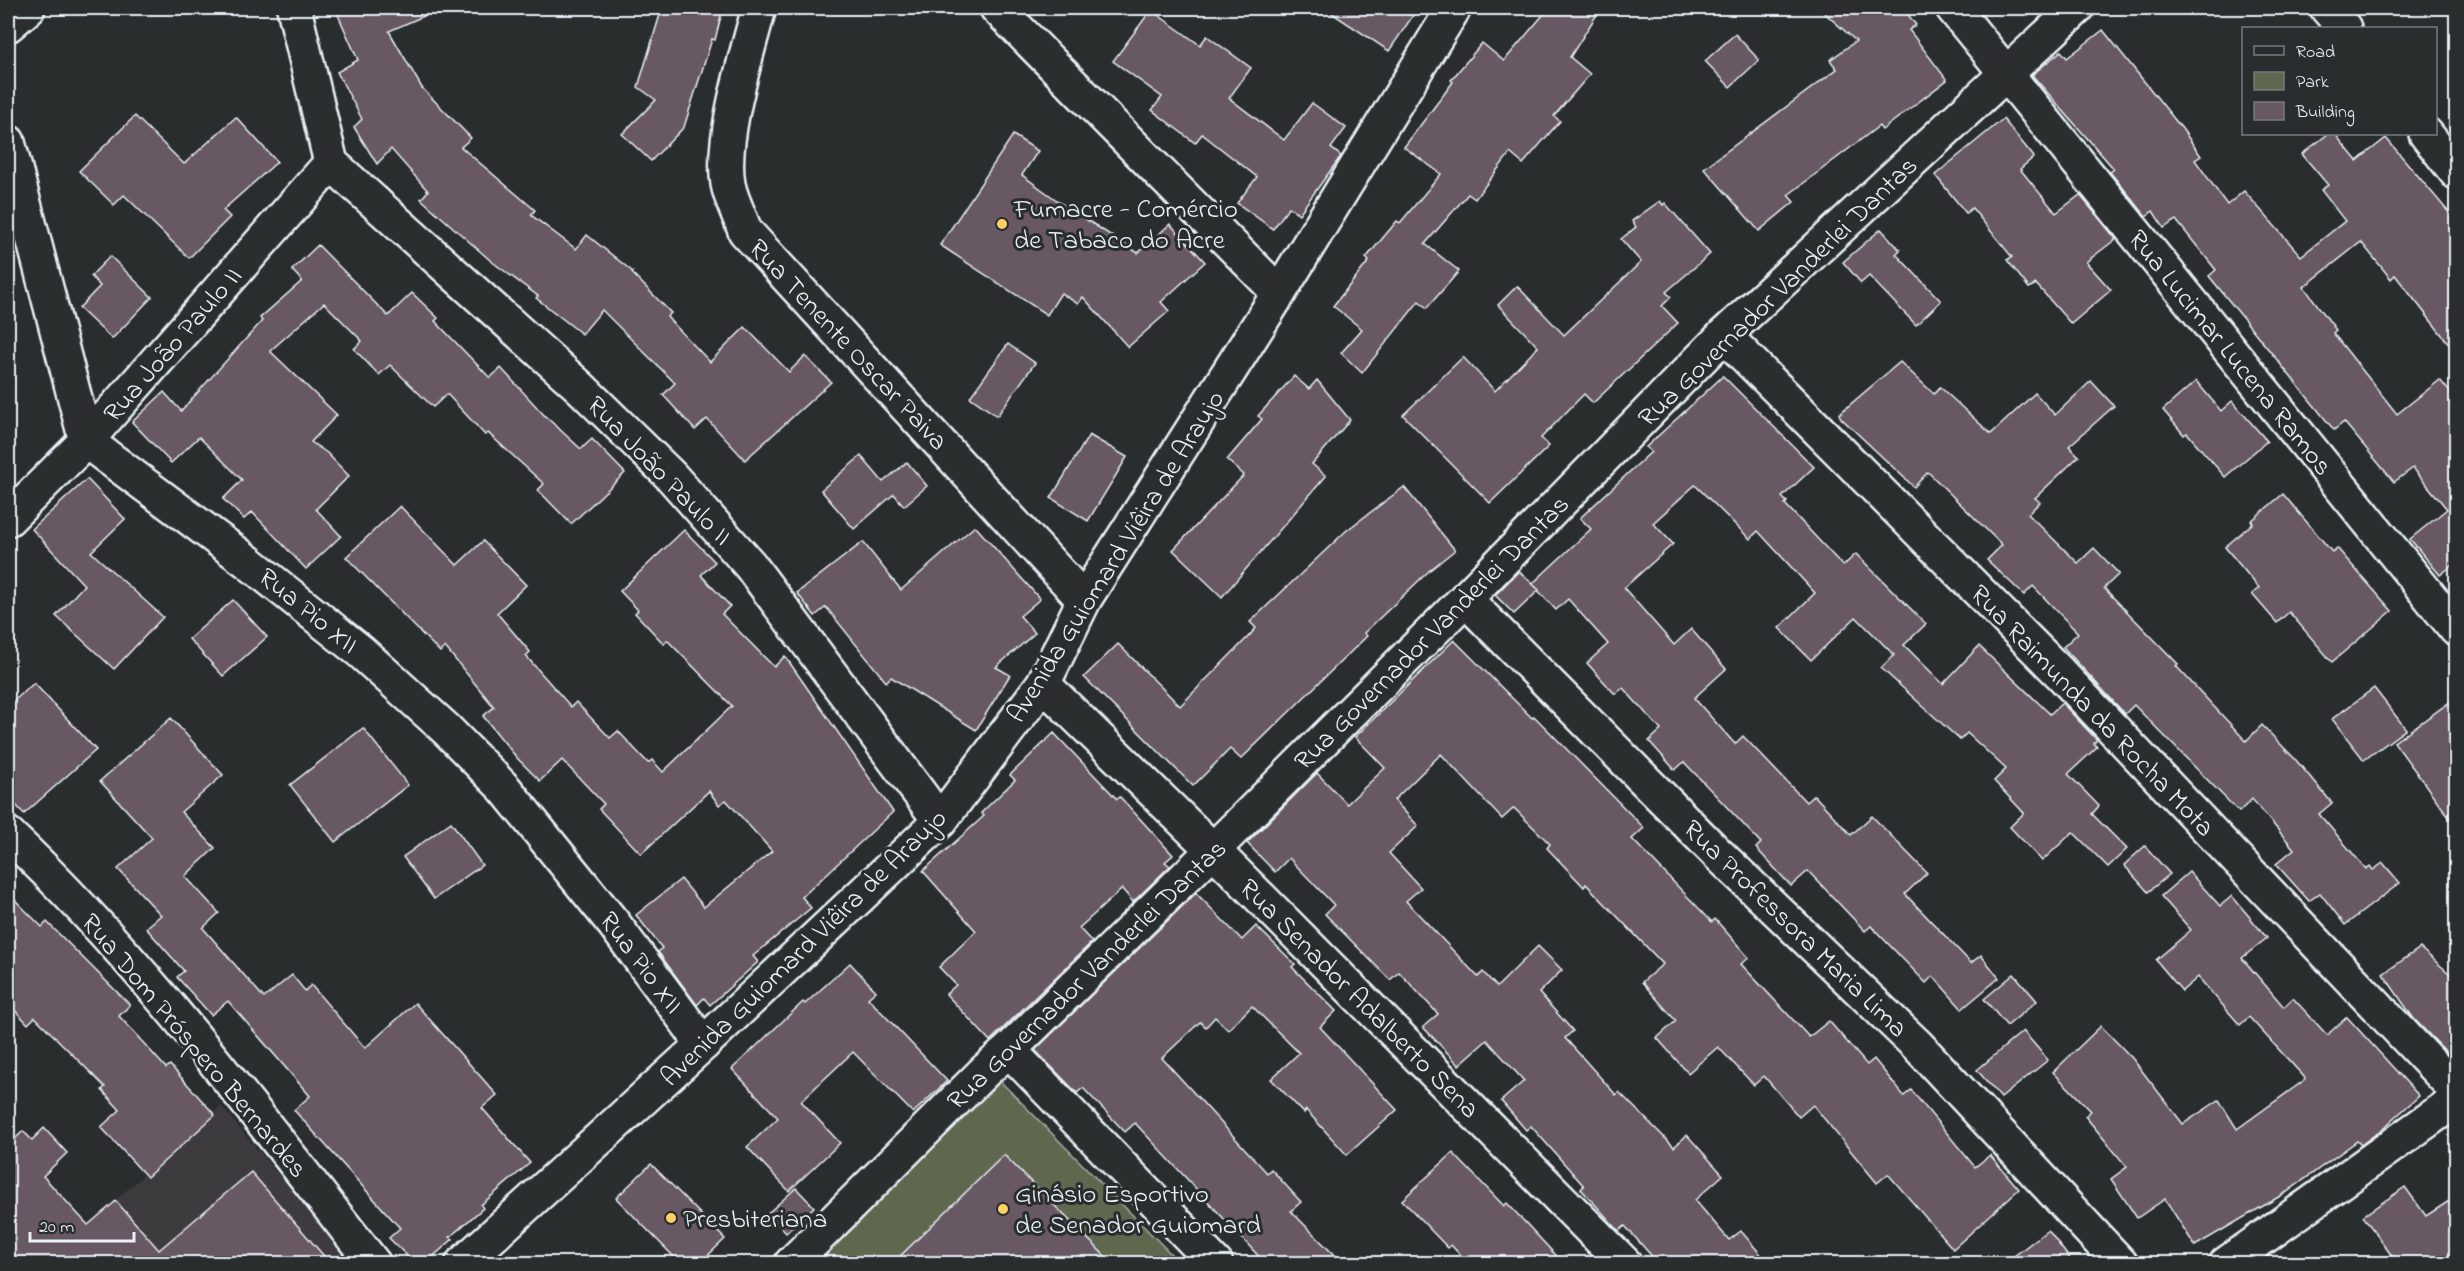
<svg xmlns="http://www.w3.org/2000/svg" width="2464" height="1271" viewBox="0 0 2464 1271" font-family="'Indie Flower',sans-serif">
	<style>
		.built { fill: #3d3a3e }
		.green { fill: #5e684f; stroke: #a3aca4; stroke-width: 1.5 }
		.building { fill: #685863; stroke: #e8f1f8; stroke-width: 1.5 }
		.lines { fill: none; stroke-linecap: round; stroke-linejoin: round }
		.minor-casing { stroke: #e8f1f8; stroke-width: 38 }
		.minor { stroke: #2a2d2e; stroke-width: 33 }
		.poi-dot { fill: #ffd166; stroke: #2a2d2e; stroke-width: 2 }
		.labels { text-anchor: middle; stroke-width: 6; stroke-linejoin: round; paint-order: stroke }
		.poi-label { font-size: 27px; fill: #e8f1f8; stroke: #2a2d2e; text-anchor: start }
		.street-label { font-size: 27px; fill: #e8f1f8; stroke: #2a2d2e }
	</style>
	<rect width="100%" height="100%" fill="#2a2d2e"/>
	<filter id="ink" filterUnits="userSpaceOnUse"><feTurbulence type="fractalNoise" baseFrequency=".0167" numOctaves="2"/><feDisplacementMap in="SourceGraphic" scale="12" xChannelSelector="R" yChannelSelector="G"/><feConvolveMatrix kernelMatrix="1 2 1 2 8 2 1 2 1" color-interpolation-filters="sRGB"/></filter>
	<g filter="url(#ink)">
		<path class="built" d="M221 1106 352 1263 44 1264Z"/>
		<path class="green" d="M999 1080 1180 1263 811 1264Z"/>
		<g class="building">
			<path d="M335 8H442L389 31 422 88 471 138 461 147 535 210 531 215 576 249 587 235 633 272 632 273 671 313 667 317 710 362 745 327 789 372 805 356 831 382 745 460 707 419 695 430 663 395 675 383 602 310 582 334 536 298 538 296 491 261 421 199 428 191 391 149 377 164 354 127 362 119 337 72 358 60Z"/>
			<path d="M662 8H723L715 40 712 39 684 127 651 161 622 134 656 100 638 87Z"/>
			<path d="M1324 8H1418L1389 51Z"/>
			<path d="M1549 8H1601L1570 57 1590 74 1554 116 1560 121 1523 164 1510 153 1475 199 1468 194 1425 244 1459 271 1427 308 1419 301 1362 373 1341 353 1362 329 1333 306 1369 261 1366 258 1397 221 1400 223 1441 174 1404 147 1453 82 1451 80 1482 43 1504 61Z"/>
			<path d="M1819 8H1903L1916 25 1909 30 1947 80 1882 130 1879 126 1788 195 1794 202 1759 231 1704 168 1837 69 1830 60 1856 41Z"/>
			<path d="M1151 10 1200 45 1207 36 1251 68 1229 98 1284 140 1312 103 1346 128 1331 148 1341 156 1299 214 1289 207 1273 229 1237 203 1257 177 1202 134 1195 143 1152 110 1162 97 1113 61Z"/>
			<path d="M2103 30 2183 130 2201 156 2195 160 2227 205 2244 191 2301 256 2345 221 2321 190 2328 185 2302 154 2328 134H2335L2357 161 2386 138 2457 222V354L2395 275 2391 279 2361 242 2304 287 2336 330 2333 333 2397 414 2440 380 2457 401V562L2440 575 2410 539 2447 509 2413 468 2394 482 2344 422 2334 430 2209 276 2216 270 2176 220 2164 228 2153 211 2146 216 2110 172 2114 169 2032 75 2061 51 2067 58Z"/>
			<path d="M1735 34 1759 60 1730 87 1705 61Z"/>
			<path d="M135 116 184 164 236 117 277 162 223 210 230 217 189 258 124 195 114 205 79 171Z"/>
			<path d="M2003 119 2034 157 2020 169 2056 213 2080 195 2116 239 2086 262 2111 290 2071 324 2036 284 2029 288 2007 260 2012 257 1972 208 1966 213 1935 175Z"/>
			<path d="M1013 135 1038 151 1022 175 1062 204 1138 253 1170 224 1205 262 1161 302 1169 311 1128 347 1083 297 1078 304 1061 293 1047 315 940 245Z"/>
			<path d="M1660 201 1663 205 1665 203 1710 254 1666 292 1671 297 1662 306 1678 323 1593 403 1584 394 1541 438 1549 446 1490 503 1403 415 1463 357 1495 391 1538 347 1498 305 1517 286 1564 335 1641 262 1621 239 1636 227 1632 221Z"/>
			<path d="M1881 229 1900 250 1896 254 1941 301 1916 325 1869 276 1861 283 1843 262Z"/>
			<path d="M318 245 388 316 412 293 438 318 435 321 490 378 501 368 545 416 581 449 592 439 625 473 571 524 538 490 544 484 488 433 485 435 447 394 433 407 390 365 379 375 354 349 362 341 324 303 270 351 337 415 311 442 327 453 349 476 316 509 341 536 306 569 252 512 244 519 223 499 242 480 199 437 171 463 132 422 164 392 181 411 262 321 260 318 302 281 292 270Z"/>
			<path d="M110 256 152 297 112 339 79 308 100 286 91 276Z"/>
			<path d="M1008 344 1035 363 997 416 970 397Z"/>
			<path d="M1900 362 1934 394 1940 387 1991 434 2035 393 2055 415 2091 381 2114 406 2069 446 2079 456 2035 498 2040 502 2028 514 2078 563 2094 548 2119 574 2104 588 2178 664 2176 666 2246 741 2262 725 2295 759 2332 803 2319 814 2366 869 2370 866 2373 870 2383 863 2400 883 2345 925 2320 893 2309 901 2276 864 2294 849 2252 799 2239 812 2134 705 2125 714 2063 647 2078 633 2033 586 2024 595 1987 560 2002 545 1928 472 1914 487 1841 418 1839 414Z"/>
			<path d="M1294 376 1309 389 1317 380 1350 420 1312 464 1326 476 1222 597 1173 550 1244 475 1227 460 1262 419 1258 416Z"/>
			<path d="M1723 376 1814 467 1782 497 1787 502 1785 504 1843 566 1856 554 1926 624 1904 645 1943 684 1979 646 2050 714 2062 703 2097 740 2094 743 2097 747 2068 774 2099 806 2092 814 2127 849 2108 867 2073 832 2042 861 2010 827 2024 813 1994 781 2006 769 1967 733 1960 740 1881 668 1894 655 1856 617 1811 660 1779 628 1815 593 1758 531 1750 539 1695 485 1653 523 1673 544 1624 588 1674 645 1691 629 1726 669 1694 698 1735 744 1743 736 1806 802 1814 795 1851 835 1872 816 1927 873 1905 894 1971 963 1981 955 1999 978 1962 1009 1933 976 1926 983 1871 926 1865 931 1808 871 1791 886 1756 848 1761 843 1684 762 1675 770 1649 741 1661 730 1623 688 1615 694 1587 663 1608 644 1568 599 1556 610 1532 584 1591 529 1580 518 1651 452 1646 447Z"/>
			<path d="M2196 381 2221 411 2232 401 2267 441 2225 477 2187 433 2184 435 2163 410Z"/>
			<path d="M1089 435 1127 457 1088 521 1051 498Z"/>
			<path d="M861 456 883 482 907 462 927 486 904 506 894 494 854 529 821 490Z"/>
			<path d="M87 479 125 519 91 552 163 617 114 669 56 616 84 585 32 529Z"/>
			<path d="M1404 487 1455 550 1430 570 1364 633 1367 636 1241 759 1230 749 1193 786 1084 677 1118 644 1180 706 1250 635 1256 628 1250 622 1347 530Z"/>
			<path d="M2283 494 2332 552 2337 548 2392 611 2332 662 2289 612 2277 623 2252 594 2259 588 2225 547 2253 523 2251 521Z"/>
			<path d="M400 506 457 565 483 541 526 585 497 613 530 652 526 656 571 707 576 702 610 738 618 731 648 763 652 760 663 772 732 706 667 640 664 644 635 613 638 610 620 591 684 530 715 562 701 575 730 606 722 614 774 667 785 656 893 812 802 897 811 908 753 956 758 962 710 1005 704 998 697 1005 658 952 662 948 636 915 681 879 704 907 772 851 726 800 719 805 709 791 641 854 599 809 604 804 562 760 540 781 517 758 483 716 494 707 445 647 440 652 346 557Z"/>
			<path d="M975 526 1040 599 1020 616 1035 633 996 667 1010 675 976 730 891 677 886 682 826 607 815 616 797 593 863 542 901 590Z"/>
			<path d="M1519 571 1539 590 1514 614 1495 595Z"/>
			<path d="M233 600 267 637 223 676 189 639Z"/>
			<path d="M1454 640 1532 718 1534 716 1644 828 1632 839 1712 922 1715 919 1749 958 1741 964 1809 1037 1829 1021 1867 1065 1874 1059 1904 1096 1911 1090 1975 1167 1990 1155 2019 1189 1953 1249 1888 1174 1877 1183 1813 1105 1799 1117 1764 1076 1754 1085 1718 1047 1688 1073 1657 1038 1676 1021 1642 982 1663 964 1586 884 1584 887 1547 848 1550 844 1514 808 1502 819 1441 754 1394 800 1418 826 1389 853 1421 888 1406 901 1478 977 1483 972 1497 987 1538 946 1562 970 1539 993 1573 1031 1565 1038 1616 1095 1619 1092 1674 1147 1687 1135 1723 1175 1695 1200 1729 1240 1741 1231 1768 1263H1658L1625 1226 1619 1231 1581 1189 1584 1186 1531 1126 1526 1130 1501 1101 1524 1081 1487 1040 1459 1065 1423 1027 1438 1014 1399 972 1390 980 1325 914 1334 905 1289 858 1275 872 1247 843 1317 773 1347 804 1385 768 1355 737Z"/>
			<path d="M34 683 96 750 24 814 8 796V706Z"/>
			<path d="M2374 688 2406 729 2364 760 2332 719Z"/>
			<path d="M2457 697V828L2394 742Z"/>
			<path d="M171 718 223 775 181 812 215 848 185 876 219 913 203 928 264 998 292 975 305 991 311 985 365 1048 415 1003 497 1095 482 1108 530 1163 481 1205 483 1208 450 1237 453 1239 429 1260 410 1259 389 1238 400 1228 294 1110 310 1096 228 1001 211 1015 177 977 184 971 146 928 161 915 118 869 152 838 100 781Z"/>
			<path d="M363 728 408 785 335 842 290 785Z"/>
			<path d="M1054 733 1117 799 1120 797 1173 855 1165 862 1170 866 1133 902 1122 889 1079 928 1092 942 990 1041 946 994 956 985 939 967 976 931 923 871 984 816 981 813 1015 780 1010 775Z"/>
			<path d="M451 822 482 865 434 899 403 857Z"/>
			<path d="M2145 846 2170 874 2148 892 2124 865Z"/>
			<path d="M2189 872 2220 906 2232 896 2267 938 2242 958 2284 1007 2293 998 2327 1035 2347 1017 2419 1096 2381 1130 2361 1145 2357 1141 2287 1192 2195 1246 2165 1199 2137 1218 2111 1179 2127 1167 2085 1116 2091 1111 2053 1072 2101 1026 2132 1058 2183 1124 2219 1100 2237 1129 2306 1079 2249 1017 2240 1025 2198 977 2182 991 2156 960 2191 930 2161 896Z"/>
			<path d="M8 893 42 927 47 922 130 1005 119 1016 166 1068 170 1065 215 1115 147 1177 101 1127 120 1110 102 1090 105 1087 35 1017 28 1024 8 1003Z"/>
			<path d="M1196 893 1242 940 1256 926 1295 964 1292 967 1336 1011 1320 1027 1397 1110 1347 1155 1306 1110 1304 1113 1271 1079 1299 1053 1252 1006 1228 1030 1215 1017 1206 1027 1200 1022 1162 1058 1267 1173 1271 1169 1301 1202 1291 1211 1342 1263H1265L1135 1123 1125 1132 1083 1088 1077 1093 1035 1050Z"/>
			<path d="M2420 948 2457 980V1063L2414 1019 2383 974Z"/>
			<path d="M850 963 876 991 868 998 947 1081 913 1113 853 1052 801 1101 840 1143 789 1191 747 1147 778 1118 732 1069 803 1002 805 1004Z"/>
			<path d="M2014 974 2037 1001 2007 1026 1984 999Z"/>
			<path d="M2023 1031 2048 1060 2001 1098 1977 1070Z"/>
			<path d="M44 1128 67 1153 43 1176 88 1225 116 1201 159 1250 251 1172 330 1263H8V1146L23 1131 32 1140Z"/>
			<path d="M1453 1153 1504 1206 1507 1203 1563 1263H1468L1451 1245 1448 1248 1402 1200Z"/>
			<path d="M1004 1155 1112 1263H893Z"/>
			<path d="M651 1164 725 1239 700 1263H680L616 1198Z"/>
			<path d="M2405 1187 2426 1216 2457 1196V1263H2397L2363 1216Z"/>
			<path d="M796 1188 814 1207 786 1233 768 1213Z"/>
			<path d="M2048 1230 2073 1263H2005Z"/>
		</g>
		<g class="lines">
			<g class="minor-casing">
				<g id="minor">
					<path d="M294 8 331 163 581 388 671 476 750 565 940 821"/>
					<path d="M759 8C747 54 720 138 728 184 731 200 740 216 745 231L1084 600"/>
					<path d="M997 8 1279 293"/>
					<path d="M1953 8 2456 629"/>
					<path d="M2327 8 2344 28"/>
					<path d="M8 25 28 8"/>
					<path d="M2426 134 2456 172"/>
					<path d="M8 142 86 441 247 561 361 652 446 729 505 789 614 924 703 1044"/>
					<path d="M1724 335 2060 673 2456 1090"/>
					<path d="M8 519 86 441 331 163"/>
					<path d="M1465 599 1717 853 1918 1046 2121 1264"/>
					<path d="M1043 684 1213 850 1625 1264"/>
					<path d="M8 834C145 963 257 1116 374 1264"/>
					<path d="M1009 1050 1216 1264"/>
					<path d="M462 1264 703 1044 940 821 1043 684 1084 600 1279 293 1454 8"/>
					<path d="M791 1264 986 1070 1009 1050 1213 850 1465 599 1724 335 2077 8"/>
					<path d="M2226 1264 2456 1100"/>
				</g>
			</g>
			<use href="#minor" class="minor"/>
		</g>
	</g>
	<g class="poi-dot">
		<circle cx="1002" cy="224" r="6"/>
		<circle cx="1003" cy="1209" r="6"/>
		<circle cx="671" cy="1218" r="6"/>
	</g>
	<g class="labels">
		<g class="poi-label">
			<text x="1014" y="217">Fumacre - Comércio<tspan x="1014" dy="31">de Tabaco do Acre</tspan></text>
			<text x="1015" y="1202">Ginásio Esportivo<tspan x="1015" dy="31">de Senador Guiomard</tspan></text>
			<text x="683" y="1227">Presbiteriana</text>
		</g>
		<g class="street-label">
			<text transform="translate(1777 291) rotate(-44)" y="9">Rua Governador Vanderlei Dantas</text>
			<text transform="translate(172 344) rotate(-49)" y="9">Rua João Paulo II</text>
			<text transform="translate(849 344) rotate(47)" y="9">Rua Tenente Oscar Paiva</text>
			<text transform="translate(2231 352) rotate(51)" y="9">Rua Lucimar Lucena Ramos</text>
			<text transform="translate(660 470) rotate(46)" y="9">Rua João Paulo II</text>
			<text transform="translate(1115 556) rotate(-58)" y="9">Avenida Guiomard Viêira de Araujo</text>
			<text transform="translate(309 610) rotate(39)" y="9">Rua Pio XII</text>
			<text transform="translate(1431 632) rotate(-45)" y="9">Rua Governador Vanderlei Dantas</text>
			<text transform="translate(2093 710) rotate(46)" y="9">Rua Raimunda da Rocha Mota</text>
			<text transform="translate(1796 928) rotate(44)" y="9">Rua Professora Maria Lima</text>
			<text transform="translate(803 947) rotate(-44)" y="9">Avenida Guiomard Viêira de Araujo</text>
			<text transform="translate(642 962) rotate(53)" y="9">Rua Pio XII</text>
			<text transform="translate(1086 974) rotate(-44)" y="9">Rua Governador Vanderlei Dantas</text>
			<text transform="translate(1360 998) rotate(45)" y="9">Rua Senador Adalberto Sena</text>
			<text transform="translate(195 1045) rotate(50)" y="9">Rua Dom Próspero Bernardes</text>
		</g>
	</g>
	<rect width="2464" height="1271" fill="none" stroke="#2a2d2e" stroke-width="30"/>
	<rect x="15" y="15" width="2434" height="1241" fill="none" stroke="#e8f1f8" stroke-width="2" filter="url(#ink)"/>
	<rect x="2242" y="27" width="195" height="108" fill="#2a2d2e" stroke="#767b7f" stroke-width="1.5"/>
	<rect x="2254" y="46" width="30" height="9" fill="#2a2d2e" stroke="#767b7f" stroke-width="1.5"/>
	<text x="2296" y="57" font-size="18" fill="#e8f1f8">Road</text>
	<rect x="2254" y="72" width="30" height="18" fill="#5e684f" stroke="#767b7f" stroke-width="1.5"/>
	<text x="2296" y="87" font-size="18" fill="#e8f1f8">Park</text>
	<rect x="2254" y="102" width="30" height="18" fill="#685863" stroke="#767b7f" stroke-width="1.5"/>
	<text x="2296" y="117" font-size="18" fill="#e8f1f8">Building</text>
	<path d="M30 1232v9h104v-9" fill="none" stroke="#e8f1f8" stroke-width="3"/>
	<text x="39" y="1232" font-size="18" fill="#e8f1f8" stroke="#2a2d2e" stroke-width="4.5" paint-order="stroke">20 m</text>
</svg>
